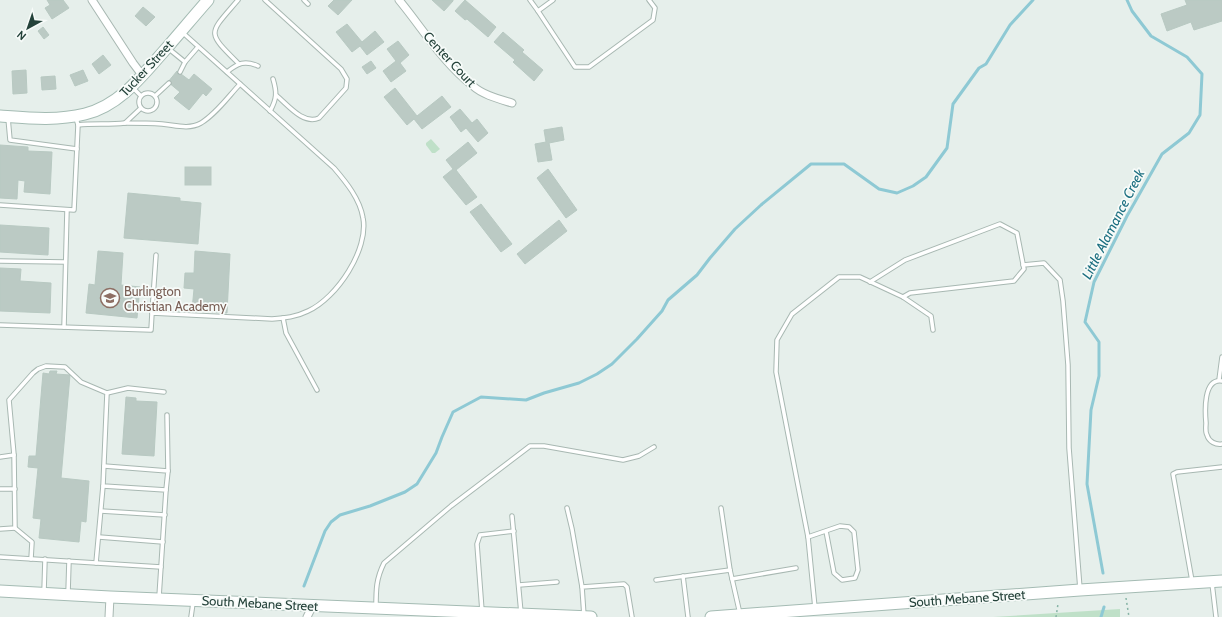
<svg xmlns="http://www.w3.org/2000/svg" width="1222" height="617" viewBox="0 0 1222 617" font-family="Cabin,sans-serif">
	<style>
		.green { fill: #bfe0c8 }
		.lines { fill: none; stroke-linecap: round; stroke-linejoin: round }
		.stream { stroke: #8ec9d4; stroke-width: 3 }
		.building { fill: #bbcac4; stroke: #b8c9c2 }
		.lane-casing { stroke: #a8b8b2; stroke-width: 5.5 }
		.street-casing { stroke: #a8b8b2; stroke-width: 9 }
		.secondary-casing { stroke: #a4bbb3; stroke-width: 13 }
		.path { stroke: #86b3a5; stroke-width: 1.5; stroke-dasharray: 2 3; stroke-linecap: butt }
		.lane { stroke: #fff; stroke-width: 3.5 }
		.street { stroke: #fff; stroke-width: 7 }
		.secondary { stroke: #fff; stroke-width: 11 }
		.labels { text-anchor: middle; stroke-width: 3.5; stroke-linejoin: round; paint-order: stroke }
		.street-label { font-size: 13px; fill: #24423a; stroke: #f7fbf9 }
		.education-label { font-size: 13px; fill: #785e54; stroke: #f7fbf9; text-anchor: start }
		.water-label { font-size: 14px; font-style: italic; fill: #1c6f80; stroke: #f7fbf9 }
	</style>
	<rect width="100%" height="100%" fill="#e6efeb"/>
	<g class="green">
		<path d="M431 139 440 149 435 153H432L426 145V143Z"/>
		<path d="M1120 609V617H993Z"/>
	</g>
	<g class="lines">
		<g class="stream">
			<path d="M1103 573 1087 484 1091 410 1099 376V342L1085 322 1094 282 1127 216 1162 154 1189 133 1200 115 1202 74 1187 57 1151 36 1132 11 1127 0"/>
			<path d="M304 586 325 531 331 522 340 515 370 506 405 492 417 484 436 453 442 437 453 412 481 397 526 400 544 393 579 383 597 374 612 364 637 339 662 311 668 300 697 275 710 258 735 229 761 205 811 164H844L879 189 897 193 913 186 926 177 947 148 953 104 979 68 986 64 1010 25 1033 0"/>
			<path d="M1101 617 1104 607"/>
		</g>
	</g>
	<g class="building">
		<path d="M47 0H63L69 8 52 19 45 8 50 5Z"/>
		<path d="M334 0H352L338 15 328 6Z"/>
		<path d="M432 0H453V1L444 11Z"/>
		<path d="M465 0 496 27 488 37 467 19 465 20 455 11Z"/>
		<path d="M1185 0H1222V21L1194 30 1191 22 1167 31 1161 14 1187 5Z"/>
		<path d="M143 7 155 17 146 26 135 16Z"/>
		<path d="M347 24 362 42 375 31 384 42 367 55 360 46 352 52 336 32Z"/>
		<path d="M43 27 49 35 44 39 38 31Z"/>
		<path d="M503 32 524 50 522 52 543 70 534 81 513 62 515 60 494 42Z"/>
		<path d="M398 41 409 55 400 63 406 71 391 82 383 71 396 61 387 49Z"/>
		<path d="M103 55 111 65 99 74 92 64Z"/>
		<path d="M371 61 376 68 367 74 362 67Z"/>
		<path d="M26 70 27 93 13 94 12 71Z"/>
		<path d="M83 70 88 81 75 86 70 75Z"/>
		<path d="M177 71 189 80 194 74 212 89 206 96 203 93 189 110 174 98 180 92 168 82Z"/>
		<path d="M55 76 56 89 42 90 41 77Z"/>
		<path d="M395 88 417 116 442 96 451 107 422 129 414 119 407 125 384 97Z"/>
		<path d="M460 109 472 123 477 119 488 133 478 142 466 128 461 132 450 117Z"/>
		<path d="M562 127 564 140 549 143 552 160 538 162 535 144 546 142 544 130Z"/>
		<path d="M468 142 477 153 456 170 477 197 466 205 443 177 453 169 446 160Z"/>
		<path d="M0 145 28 147V151L52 152 50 194 24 192 25 181 18 180 17 199 0 198Z"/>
		<rect x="185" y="167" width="26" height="18"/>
		<path d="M548 169 577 210 566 218 537 178Z"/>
		<path d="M128 193 180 198V201L201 203 198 244 124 238Z"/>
		<path d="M481 204 512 244 501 252 470 212Z"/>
		<path d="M559 220 567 231 525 264 517 254Z"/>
		<path d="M0 225 49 228 48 255 0 252Z"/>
		<path d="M98 251 123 253 121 285 140 287 137 318 86 313 89 284 95 285Z"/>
		<path d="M195 251 230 254 227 313 192 310 194 289 184 288 185 273H194Z"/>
		<path d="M0 268 21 269 20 281 51 283 50 313 0 311Z"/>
		<path d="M50 371H57L56 374 70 375 61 478 89 481 86 522 81 521 79 542 39 538 41 519 33 518 38 468 28 467 29 456H36L43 373 49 374Z"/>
		<path d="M126 397 136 398V401L157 402 154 456 122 454Z"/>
	</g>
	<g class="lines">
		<g class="lane-casing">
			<g id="lane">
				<path d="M238 0C208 35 206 31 239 64"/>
				<path d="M265 0 341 69 347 79 346 88 319 118C303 125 288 105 276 95"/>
				<path d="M304 0 308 4"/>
				<path d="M530 0 538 11 553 0"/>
				<path d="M538 11 575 67H589L653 20 655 8 649 0"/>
				<path d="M169 49 185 62"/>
				<path d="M180 72 185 62 198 47"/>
				<path d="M227 72C238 63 245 60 258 66"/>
				<path d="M132 87 141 96"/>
				<circle cx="148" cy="102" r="9"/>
				<path d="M155 96 169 83"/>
				<path d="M141 108 125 123C137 123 149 123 162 124 175 125 188 130 201 123 216 114 228 97 240 84"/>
				<path d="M270 111C277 99 277 92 273 79"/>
				<path d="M8 118 10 140 77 149"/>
				<path d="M76 118 78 125C93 123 109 125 125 123"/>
				<path d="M0 205 74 210 78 125"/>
				<path d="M0 261 65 262"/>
				<path d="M1023 265 1044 263 1060 280 1063 301 1068 365 1069 448 1080 589"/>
				<path d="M870 282 905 260 1000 224 1017 233 1024 269 1014 281 910 293 903 297"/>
				<path d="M152 313 156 255"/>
				<path d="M283 318 286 333 317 390"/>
				<path d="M0 325 151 330 152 313 272 319C285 318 296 317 308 311 337 298 369 249 363 218 360 199 346 182 334 168L182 32"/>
				<path d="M64 327 67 210"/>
				<path d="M1219 380 1222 357"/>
				<path d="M1222 381C1203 378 1205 412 1206 423 1206 426 1205 432 1207 435 1209 442 1216 445 1222 444"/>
				<path d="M107 393 128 388 164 392"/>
				<path d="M167 415 168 471"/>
				<path d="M0 457 14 455 9 400 33 373 38 369 46 366 65 367 81 382 107 393 103 486 166 490 159 597"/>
				<path d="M104 466 168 471 166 490"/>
				<path d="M0 489H15"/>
				<path d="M567 508 572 529 582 587"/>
				<path d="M721 508 730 570 740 614"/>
				<path d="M101 511 165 515"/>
				<path d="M512 516 521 613"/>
				<path d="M15 528 32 542 31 559"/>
				<path d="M0 529 15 528 14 455"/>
				<path d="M99 537 163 542"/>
				<path d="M808 537 840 526 849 527 854 532 858 570 855 578 842 580 834 573 826 531"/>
				<path d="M0 557 161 567"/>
				<path d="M96 563 103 486"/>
				<path d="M683 576 688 617"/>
				<path d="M732 579 796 568"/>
				<path d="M656 580 730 570"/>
				<path d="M1192 581 1173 474 1177 472 1222 467"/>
				<path d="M1212 583 1216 617"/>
				<path d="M519 585 557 582"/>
				<path d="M44 592 45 559"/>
				<path d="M68 593 69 561"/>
				<path d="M376 607C376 590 376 579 384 563L451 506 530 446H544L623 460 639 456 654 447"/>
				<path d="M815 608 808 537 776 372 777 340 792 314 839 277H860L903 297 931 316 933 330"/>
				<path d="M482 611 477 544 480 535 514 531"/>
				<path d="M584 616 582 587 624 584 627 587 632 617"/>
				<path d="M191 617 193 603"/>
			</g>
		</g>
		<g class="street-casing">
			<g id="street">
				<path d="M92 0 133 63 142 75"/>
				<path d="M399 0C423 29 443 63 473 86 483 95 499 99 512 103"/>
				<path d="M109 617 110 597"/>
				<path d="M307 617 313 605"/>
			</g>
		</g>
		<g class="secondary-casing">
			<g id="secondary">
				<path d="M0 116C28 118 57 121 85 114 119 106 142 76 164 51 179 34 193 17 208 0"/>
				<path d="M0 591 110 597 591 617"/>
				<path d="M711 617 1080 590 1222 581"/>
			</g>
		</g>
		<g class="path">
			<path d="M1126 598 1129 617"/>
			<path d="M1056 617 1058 604"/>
		</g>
		<use href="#lane" class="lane"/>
		<use href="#street" class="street"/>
		<use href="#secondary" class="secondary"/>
	</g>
	<defs>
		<g id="school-ring" transform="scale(1)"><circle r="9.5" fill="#f7fbf9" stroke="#8d6e63" stroke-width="1.5"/><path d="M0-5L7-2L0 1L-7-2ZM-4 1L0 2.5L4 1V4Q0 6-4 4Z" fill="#8d6e63"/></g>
	</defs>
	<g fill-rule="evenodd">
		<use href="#school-ring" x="110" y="298"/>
	</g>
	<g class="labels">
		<g class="street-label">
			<text transform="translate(450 59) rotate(47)" y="5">Center Court</text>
			<text transform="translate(146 68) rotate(-47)" y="5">Tucker Street</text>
			<text transform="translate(967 598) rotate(-4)" y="5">South Mebane Street</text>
			<text transform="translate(260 603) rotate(3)" y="5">South Mebane Street</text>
		</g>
		<g class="education-label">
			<text x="124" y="296">Burlington<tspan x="124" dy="15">Christian Academy</tspan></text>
		</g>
		<g class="water-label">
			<text transform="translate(1113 224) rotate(-63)" y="5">Little Alamance Creek</text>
		</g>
	</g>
	<g transform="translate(28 28) rotate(220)" stroke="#f7fbf9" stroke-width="3" paint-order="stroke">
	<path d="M0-3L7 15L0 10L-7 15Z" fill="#24423a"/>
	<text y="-6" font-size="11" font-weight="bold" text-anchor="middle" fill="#24423a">N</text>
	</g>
</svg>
